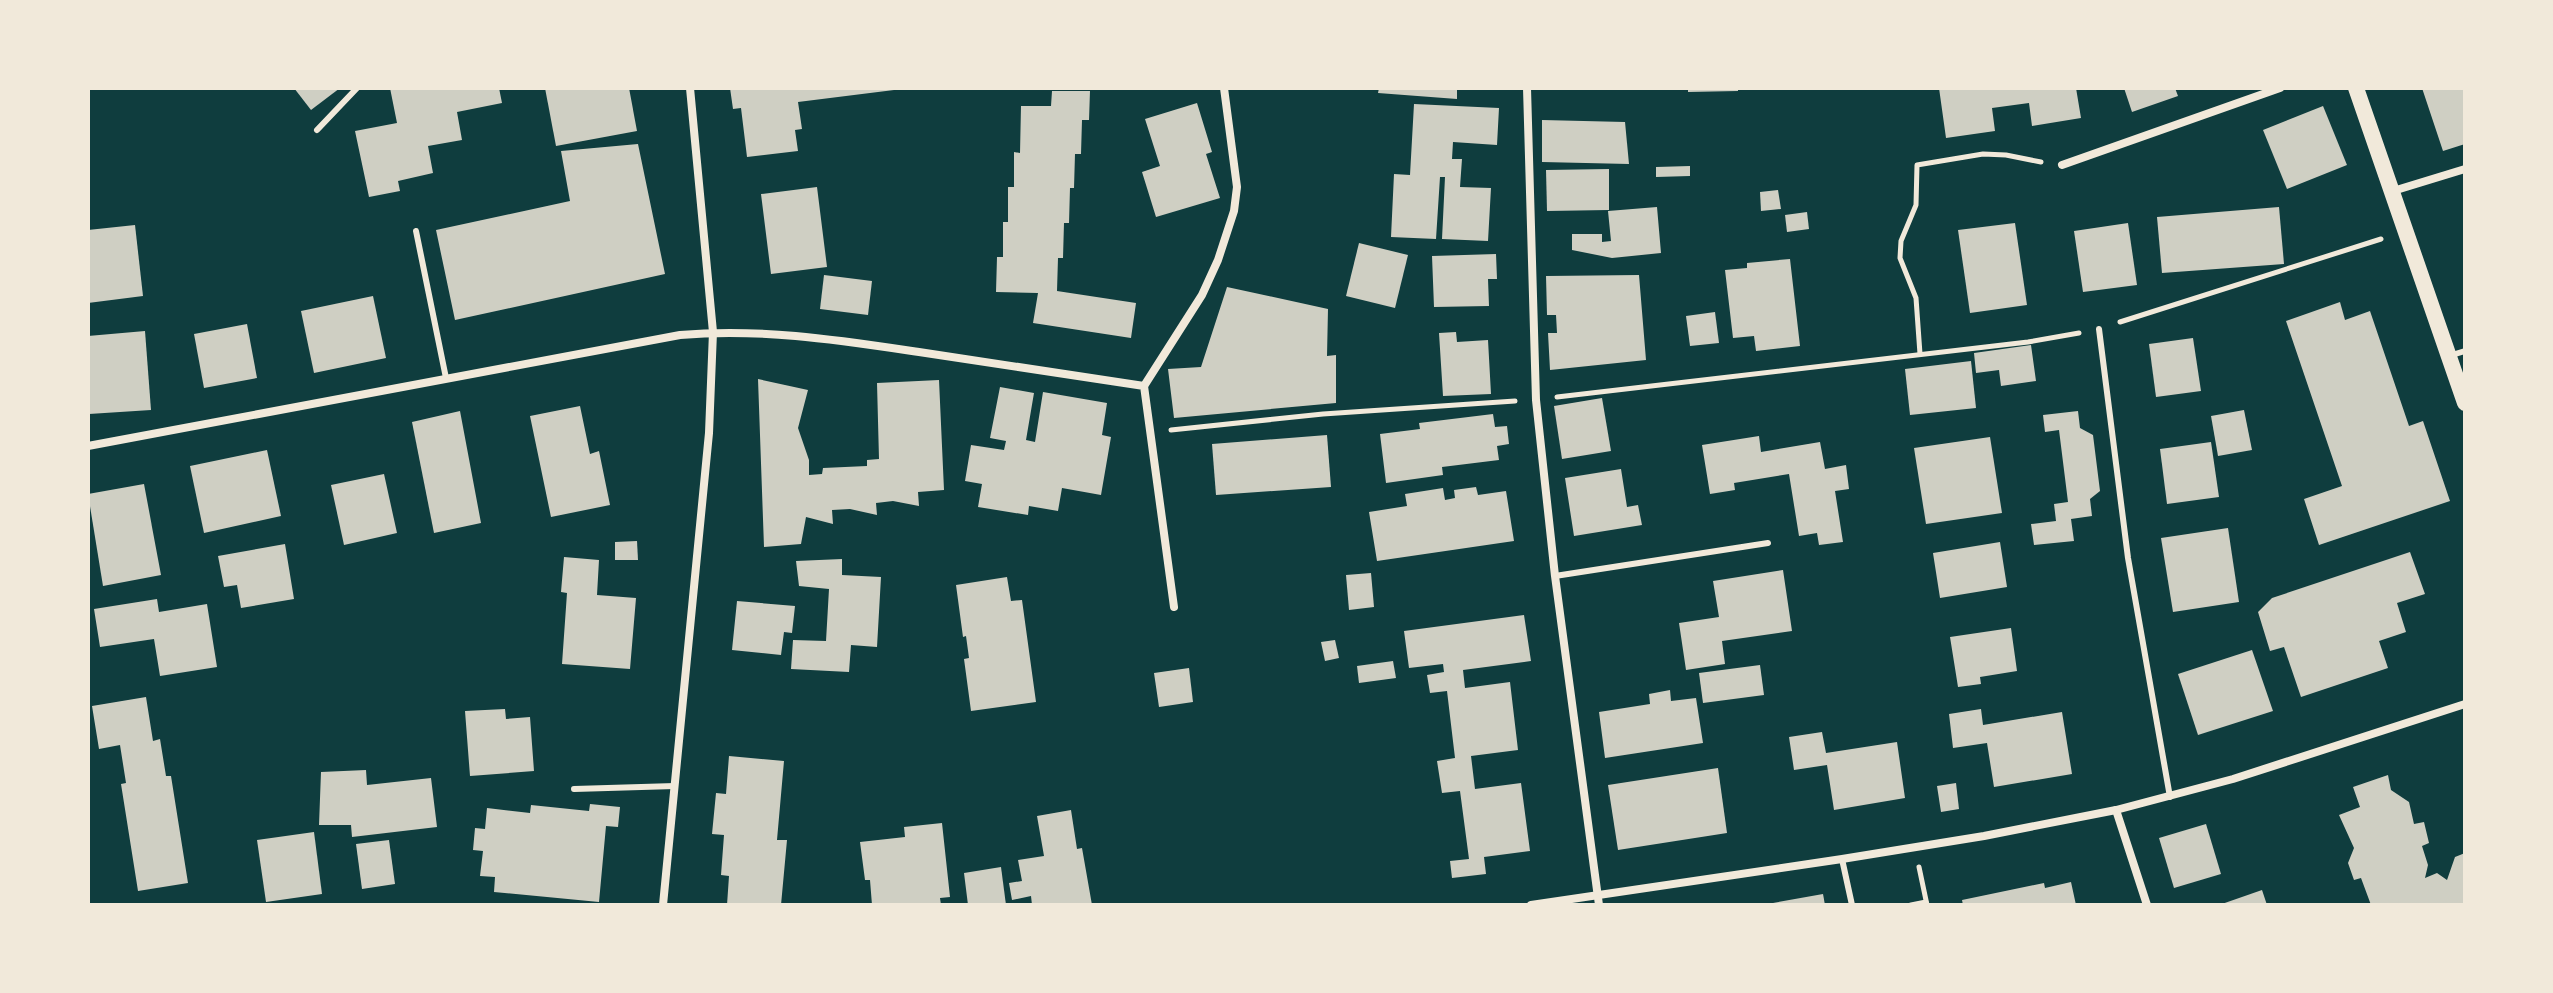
<svg xmlns="http://www.w3.org/2000/svg" width="2553" height="993" viewBox="0 0 2553 993" font-family="'Varela Round',sans-serif">
	<style>
		.building { fill: #cfcfc3 }
		.lines { fill: none; stroke-linecap: round; stroke-linejoin: round }
		.path { stroke: #f1e9da; stroke-width: 5 }
		.service { stroke: #f1e9da; stroke-width: 6 }
		.minor { stroke: #f1e9da; stroke-width: 8 }
		.secondary { stroke: #f1e9da; stroke-width: 16 }
	</style>
	<rect width="100%" height="100%" fill="#0f3d3e"/>
	<g class="building">
		<path d="M294 88H340L311 110Z"/>
		<path d="M390 88H499L502 103 457 112 462 140 428 146 433 173 398 181 400 191 369 197 355 131 397 123Z"/>
		<path d="M545 88H629L637 131 556 146Z"/>
		<path d="M730 88H894V90L798 102 802 129 795 130 798 151 747 157 741 108 733 109Z"/>
		<path d="M1379 88H1457V99L1378 93Z"/>
		<path d="M1688 88H1738V91L1688 92Z"/>
		<path d="M1939 88H2076L2081 118 2032 126 2029 103 1992 108 1995 131 1946 138Z"/>
		<path d="M2124 88H2175L2178 96 2132 112Z"/>
		<path d="M2422 88H2465V144L2443 151Z"/>
		<path d="M1052 91H1090L1089 120H1082L1081 154H1075L1074 188H1070L1069 223H1064L1063 258H1058L1057 291 1136 303 1131 338 1033 323 1038 293 996 292 997 257H1003V222H1008V187H1014V152L1020 153 1021 106H1051Z"/>
		<path d="M1197 103 1212 152 1206 154 1220 198 1156 217 1142 172 1160 166 1145 119Z"/>
		<path d="M1414 104 1499 108 1497 145 1453 142 1452 159H1462L1460 187 1491 188 1488 241 1442 239 1445 177H1440L1436 239 1391 237 1394 174 1410 175Z"/>
		<path d="M2323 106 2347 165 2287 189 2263 130Z"/>
		<path d="M1542 120 1625 122 1629 164 1542 162Z"/>
		<path d="M638 144 665 274 455 320 436 230 570 201 561 151Z"/>
		<path d="M1690 166V176L1656 177V167Z"/>
		<path d="M1609 169V210L1547 211 1546 170Z"/>
		<path d="M817 187 827 267 771 274 761 194Z"/>
		<path d="M1778 190 1781 209 1761 211 1760 192Z"/>
		<path d="M1657 207 1661 253 1612 258 1572 250V234H1602V242L1611 241 1608 211Z"/>
		<path d="M2279 207 2284 264 2162 273 2157 217Z"/>
		<path d="M1807 212 1809 229 1787 232 1785 215Z"/>
		<path d="M2015 223 2027 305 1970 313 1958 230Z"/>
		<path d="M2128 223 2137 285 2083 292 2074 231Z"/>
		<path d="M135 225 143 296 88 303V230Z"/>
		<path d="M1359 243 1408 255 1395 308 1346 296Z"/>
		<path d="M1496 254 1497 279H1488L1489 306 1434 307 1432 256Z"/>
		<path d="M1790 259 1800 346 1756 351 1754 336 1733 338 1725 270 1747 268V263Z"/>
		<path d="M824 275 872 281 868 315 820 309Z"/>
		<path d="M1639 275 1646 360 1550 370 1548 333H1557L1556 315H1547L1546 276Z"/>
		<path d="M1227 287 1328 309 1327 356 1336 355V403L1174 418 1168 369 1201 367Z"/>
		<path d="M373 296 386 358 314 373 301 311Z"/>
		<path d="M2340 302 2345 320 2370 311 2409 426 2423 421 2450 501 2319 545 2304 499 2342 486 2286 321Z"/>
		<path d="M1715 312 1719 343 1690 346 1686 316Z"/>
		<path d="M247 324 257 378 204 388 194 334Z"/>
		<path d="M145 331 151 410 89 414 88 336Z"/>
		<path d="M1456 332 1457 342 1488 340 1491 394 1443 396 1439 333Z"/>
		<path d="M2193 338 2201 391 2156 397 2149 344Z"/>
		<path d="M2031 345 2036 381 2001 386 1999 370 1976 373 1974 353Z"/>
		<path d="M1971 361 1976 408 1910 415 1905 369Z"/>
		<path d="M758 379 808 390 798 428 809 460V475L822 474 823 468 867 466V460L879 459 877 383 939 380 944 490 918 492 919 506 893 501 876 503 877 515 850 509 832 510 833 524 806 517 801 544 764 547Z"/>
		<path d="M1000 387 1034 393 1026 440 1035 442 1043 392 1107 403 1102 435 1111 437 1101 495 1062 488 1058 511 1029 506 1028 515 978 507 982 484 965 481 971 445 1004 450 1006 441 990 438Z"/>
		<path d="M1602 398 1611 451 1562 459 1554 406Z"/>
		<path d="M580 406 590 454 599 451 610 505 551 517 530 416Z"/>
		<path d="M2244 410 2252 450 2218 456 2211 416Z"/>
		<path d="M460 411 481 523 434 533 412 422Z"/>
		<path d="M2078 411 2080 428 2093 435 2100 491 2090 499 2092 516 2071 519 2074 541 2034 545 2031 524 2056 521 2054 504 2068 502 2059 430 2045 432 2043 415Z"/>
		<path d="M1493 414 1495 427 1507 426 1509 444 1497 446 1499 460 1442 467 1443 475 1386 483 1380 434 1420 429 1419 423Z"/>
		<path d="M1327 435 1331 487 1216 495 1212 444Z"/>
		<path d="M1759 436 1761 452 1820 442 1825 469 1846 465 1849 489 1835 491 1843 542 1819 545 1817 533 1799 536 1789 474 1734 483 1735 490 1710 494 1702 445Z"/>
		<path d="M1990 437 2002 513 1926 524 1914 448Z"/>
		<path d="M2211 442 2219 497 2167 504 2160 449Z"/>
		<path d="M267 450 281 516 204 533 190 466Z"/>
		<path d="M1621 469 1627 507 1638 505 1642 525 1574 536 1565 478Z"/>
		<path d="M384 474 397 533 344 545 331 485Z"/>
		<path d="M144 484 161 575 103 586 88 494Z"/>
		<path d="M1476 487 1478 495 1506 491 1514 541 1377 561 1369 512 1407 506 1405 494 1443 488 1445 500 1455 498 1454 490Z"/>
		<path d="M2228 528 2239 602 2173 612 2161 538Z"/>
		<path d="M637 541 638 560H615V542Z"/>
		<path d="M2000 542 2007 587 1940 598 1933 553Z"/>
		<path d="M285 544 294 599 241 608 237 585 224 587 218 556Z"/>
		<path d="M2410 552 2425 594 2397 603 2406 632 2379 641 2388 668 2301 697 2284 647 2270 651 2258 612 2272 598Z"/>
		<path d="M564 557 599 560 597 595 636 598 630 669 562 664 567 593 561 592Z"/>
		<path d="M842 559V575L881 577 877 647 851 645 849 672 791 669 793 640 826 641 829 589 799 586 796 561Z"/>
		<path d="M1783 570 1792 631 1722 641 1725 664 1686 670 1679 623 1719 617 1713 581Z"/>
		<path d="M1371 573 1374 607 1349 610 1346 575Z"/>
		<path d="M1007 577 1011 601 1022 600 1036 702 971 711 964 659 969 658 966 636 963 637 956 585Z"/>
		<path d="M157 599 159 612 207 604 217 667 160 676 154 639 100 647 94 609Z"/>
		<path d="M737 601 795 606 792 633 784 632 781 655 732 650Z"/>
		<path d="M1524 615 1531 661 1463 670 1465 688 1510 682 1518 750 1471 756 1475 789 1521 783 1530 851 1484 857 1486 874 1452 878 1450 861 1469 859 1460 791 1442 793 1437 761 1455 758 1447 691 1430 693 1427 675 1444 672 1443 664 1409 668 1404 631Z"/>
		<path d="M2011 628 2017 671 1980 677 1981 684 1958 687 1950 637Z"/>
		<path d="M1335 640 1339 658 1325 661 1321 642Z"/>
		<path d="M2252 650 2273 711 2198 735 2178 674Z"/>
		<path d="M1393 661 1396 678 1359 683 1357 666Z"/>
		<path d="M1760 665 1764 695 1703 703 1699 673Z"/>
		<path d="M1189 668 1193 702 1159 707 1154 673Z"/>
		<path d="M1670 690 1671 701 1696 698 1703 743 1605 758 1599 712 1650 704 1649 694Z"/>
		<path d="M146 697 153 741 160 739 166 776H171L188 883 138 891 121 784 126 783 120 745 99 749 92 706Z"/>
		<path d="M505 709 506 719 530 717 534 771 470 776 465 711Z"/>
		<path d="M1981 709 1983 725 2062 712 2072 774 1994 787 1987 743 1953 748 1949 714Z"/>
		<path d="M1822 732 1826 753 1897 742 1905 798 1834 810 1827 765 1794 770 1789 737Z"/>
		<path d="M729 756 784 761 777 840H787L781 905H727L729 876 721 875 724 835 712 834 716 793 726 794Z"/>
		<path d="M1718 768 1727 833 1618 850 1608 785Z"/>
		<path d="M366 770 367 785 431 778 437 827 352 837 351 825H319L321 772Z"/>
		<path d="M2388 775 2391 790 2409 802 2414 824 2424 822 2429 843 2422 846 2428 865 2425 878 2437 873 2447 880 2455 857 2465 853V905H2371L2361 878 2354 880 2348 863 2354 848 2339 815 2360 807 2353 787Z"/>
		<path d="M1956 783 1959 809 1941 812 1937 786Z"/>
		<path d="M590 804 620 807 618 827 606 826 599 902 494 892 495 877 480 876 483 851 473 850 475 828 485 829 487 808 530 813 531 805 589 811Z"/>
		<path d="M1071 810 1077 849 1082 848 1092 905H1032L1031 896 1012 900 1009 883 1022 881 1018 860 1044 856 1037 816Z"/>
		<path d="M942 823 950 897 940 898 941 905H872L870 880H865L860 842 905 837 904 827Z"/>
		<path d="M2206 824 2221 874 2174 888 2159 838Z"/>
		<path d="M314 832 322 894 266 902 257 840Z"/>
		<path d="M389 840 395 884 362 889 356 844Z"/>
		<path d="M1001 867 1006 905H968L964 873Z"/>
		<path d="M2071 882 2076 905H1963L1962 900 2044 883 2045 888Z"/>
		<path d="M2262 890 2267 905H2219Z"/>
		<path d="M1823 894 1825 905H1773V903Z"/>
	</g>
	<g class="lines">
		<g class="path">
			<path d="M2120 322 2381 239"/>
			<path d="M1920 354 1916 298 1900 258 1901 241 1916 205 1917 165 1983 154 2006 155 2041 162"/>
			<path d="M1557 397 2028 342 2079 333"/>
			<path d="M1171 430 1323 414 1515 401"/>
			<path d="M1919 867 1927 905"/>
			<path d="M1911 905 1926 902"/>
		</g>
		<g class="service">
			<path d="M317 130 357 88"/>
			<path d="M416 231 446 378"/>
			<path d="M2099 329 2128 558 2170 797"/>
			<path d="M2452 355 2465 351"/>
			<path d="M1555 576 1768 543"/>
			<path d="M574 789 675 786"/>
			<path d="M1842 859 1852 905"/>
		</g>
		<g class="minor">
			<path d="M1527 88 1536 400 1555 576 1599 905"/>
			<path d="M2062 165 2280 88"/>
			<path d="M2393 191 2465 169"/>
			<path d="M1144 386 1202 295 1218 260 1234 211 1237 187 1224 88"/>
			<path d="M88 446 680 335C762 328 838 340 919 352 994 364 1069 375 1144 386L1174 607"/>
			<path d="M2116 810 2147 905"/>
			<path d="M663 905 709 433 713 332 690 88"/>
			<path d="M1531 905 1842 859 1984 836 2116 810 2233 779 2465 704"/>
		</g>
		<path class="secondary" d="M2356 88 2465 403"/>
	</g>
	<rect width="2553" height="993" fill="none" stroke="#f1e9da" stroke-width="180"/>
</svg>
